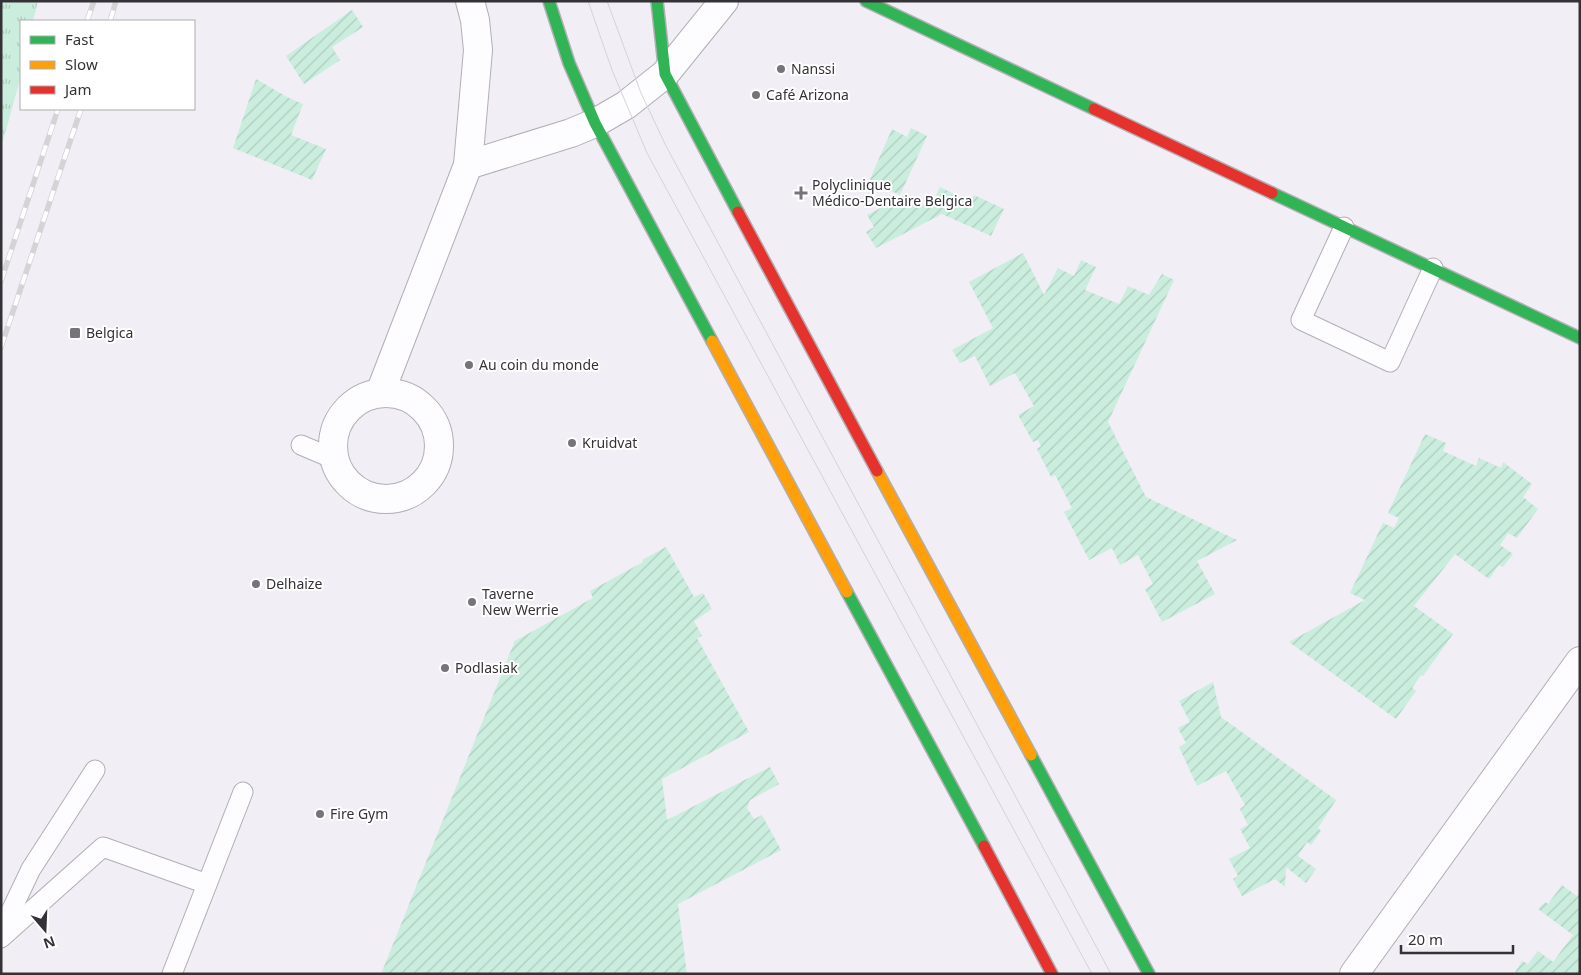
<svg xmlns="http://www.w3.org/2000/svg" width="1581" height="975" viewBox="0 0 1581 975" font-family="'Noto Sans',sans-serif">
	<style>
		.park { fill: url(#park-tufts) }
		.garden { fill: url(#garden-furrows) }
		.lines { fill: none; stroke-linecap: round; stroke-linejoin: round }
		.lane-casing { stroke: #b1afb4; stroke-width: 21 }
		.street-casing { stroke: #b1afb4; stroke-width: 30 }
		.fast-casing { stroke: #b1afb4; stroke-width: 14 }
		.slow-casing { stroke: #b1afb4; stroke-width: 14 }
		.jam-casing { stroke: #b1afb4; stroke-width: 14 }
		.lane { stroke: #fdfcfe; stroke-width: 19 }
		.street { stroke: #fdfcfe; stroke-width: 28 }
		.fast { stroke: #30b455; stroke-width: 11 }
		.slow { stroke: #ff9f0a; stroke-width: 11 }
		.jam { stroke: #e5322d; stroke-width: 11 }
		.tram { stroke: #d4d3d6; stroke-width: 1 }
		.rail-casing { stroke: #d4d3d6; stroke-width: 5.5 }
		.rail { stroke: #fff; stroke-width: 4; stroke-dasharray: 11; stroke-linecap: butt }
		.poi-dot { fill: #76747a; stroke: #fff; stroke-width: 2 }
		.labels { text-anchor: middle; stroke-width: 4; stroke-linejoin: round; paint-order: stroke }
		.poi-label { font-size: 14px; fill: #343237; stroke: #fff; text-anchor: start }
	</style>
	<defs>
		<pattern id="park-tufts" width="24" height="20" patternUnits="userSpaceOnUse" patternTransform="scale(1.25)"><rect width="24" height="20" fill="#caedde"/><path d="M3 7l-1-3M5 7V3M7 7l1-3M15 17l-1-3M17 17v-4M19 17l1-3" fill="none" stroke="#aeccbf"/></pattern>
		<pattern id="garden-furrows" width="10" height="10" patternUnits="userSpaceOnUse" patternTransform="scale(1.25)"><rect width="10" height="10" fill="#caedde"/><path d="M-1 1l2-2M0 10L10 0M9 11l2-2" fill="none" stroke="#aeccbf"/></pattern>
	</defs>
	<rect width="100%" height="100%" fill="#f1eef5"/>
	<path class="park" d="M1 1H38L33 21H21V76L1 148Z"/>
	<g class="garden">
		<path d="M352 10 363 27 332 47 340 60 304 84 286 56Z"/>
		<path d="M256 79 287 97 303 104 291 135 326 149 312 180 233 148Z"/>
		<path d="M911 128 927 136 900 195 874 183 870 179 892 129 907 137Z"/>
		<path d="M940 187 970 202 974 195 1004 209 991 236 942 214 876 248 866 232 874 227 867 215 904 196 930 208Z"/>
		<path d="M1023 253 1044 295 1058 268 1074 276 1081 260 1096 267 1085 290 1119 304 1128 286 1149 295 1162 274 1174 280 1108 422 1146 497 1237 540 1197 561 1215 594 1162 622 1145 589 1153 584 1138 555 1120 565 1112 548 1089 560 1064 512 1072 508 1055 475 1051 477 1037 449 1041 446 1038 440 1033 442 1018 415 1034 406 1015 373 990 386 975 356 960 363 952 350 993 328 969 282Z"/>
		<path d="M1425 434 1446 443 1443 451 1476 466 1479 458 1501 468 1503 462 1532 484 1523 497 1538 509 1517 538 1508 533 1500 545 1513 554 1503 567 1499 565 1489 579 1455 554 1414 606 1453 634 1423 676 1421 675 1412 688 1416 691 1396 719 1289 642 1365 600 1350 593 1383 523 1394 528 1399 518 1388 513Z"/>
		<path d="M666 547 694 597 703 593 712 609 694 621 702 636 697 638 749 732 662 779 667 820 770 767 779 784 750 800 747 808 754 819 762 815 781 850 678 904 687 974H381L514 643 513 642 593 598 590 591 643 562 642 560Z"/>
		<path d="M1213 682 1221 717 1336 800 1318 828 1321 831 1311 845 1307 842 1298 856 1316 869 1306 883 1286 867 1285 887 1275 879 1242 896 1233 879 1238 876 1229 859 1250 848 1240 829 1248 825 1240 809 1245 805 1226 771 1197 786 1179 747 1186 743 1178 728 1190 722 1179 701Z"/>
		<path d="M1562 885 1577 896 1580 892V974H1518L1515 972 1522 961 1528 964 1538 951 1553 962 1573 935 1538 909 1545 902 1548 904Z"/>
	</g>
	<g class="lines">
		<g class="lane-casing">
			<g id="lane">
				<path d="M1344 227 1301 320 1390 362 1433 268"/>
				<path d="M301 445 334 459"/>
				<path d="M1 932 31 869 95 770"/>
				<path d="M1 938 103 847 207 884"/>
				<path d="M172 974 243 792"/>
			</g>
		</g>
		<g class="street-casing">
			<g id="street">
				<path d="M468 165 571 133 595 123 626 105 665 74 724 1"/>
				<path d="M380 393 468 165 478 50 475 20 470 1"/>
				<circle cx="386" cy="446" r="53"/>
				<path d="M1354 974 1580 661"/>
			</g>
		</g>
		<g class="fast-casing">
			<g id="fast">
				<path d="M549 1 569 63 595 123 712 341"/>
				<path d="M657 1 665 74 738 212"/>
				<path d="M866 1 1094 109"/>
				<path d="M1272 193 1580 338"/>
				<path d="M847 592 984 846"/>
				<path d="M1031 755 1149 974"/>
			</g>
		</g>
		<g class="slow-casing">
			<g id="slow">
				<path d="M712 341 847 592"/>
				<path d="M877 471 1031 755"/>
			</g>
		</g>
		<g class="jam-casing">
			<g id="jam">
				<path d="M1094 109 1272 193"/>
				<path d="M738 212 877 471"/>
				<path d="M984 846 1052 974"/>
			</g>
		</g>
		<use href="#lane" class="lane"/>
		<use href="#street" class="street"/>
		<use href="#fast" class="fast"/>
		<use href="#slow" class="slow"/>
		<use href="#jam" class="jam"/>
		<g class="tram">
			<path d="M588 1 612 70 647 153 1092 974"/>
			<path d="M607 1 641 93 665 144 1111 974"/>
		</g>
		<g class="rail-casing">
			<g id="rail">
				<path d="M87 21 94 1"/>
				<path d="M110 21 116 1"/>
				<path d="M1 281 58 109"/>
				<path d="M1 347 81 109"/>
			</g>
		</g>
		<use href="#rail" class="rail"/>
	</g>
	<g class="poi-dot">
		<circle cx="781" cy="69" r="5"/>
		<circle cx="756" cy="95" r="5"/>
		<path d="M798.5 185.5h5v5h5v5h-5v5h-5v-5h-5v-5h5z"/>
		<rect x="69" y="327" width="12" height="12" rx="2.5"/>
		<circle cx="469" cy="365" r="5"/>
		<circle cx="572" cy="443" r="5"/>
		<circle cx="256" cy="584" r="5"/>
		<circle cx="472" cy="602" r="5"/>
		<circle cx="445" cy="668" r="5"/>
		<circle cx="320" cy="814" r="5"/>
	</g>
	<g class="labels">
		<g class="poi-label">
			<text x="791" y="74">Nanssi</text>
			<text x="766" y="100">Café Arizona</text>
			<text x="812" y="190">Polyclinique<tspan x="812" dy="16">Médico-Dentaire Belgica</tspan></text>
			<text x="86" y="338">Belgica</text>
			<text x="479" y="370">Au coin du monde</text>
			<text x="582" y="448">Kruidvat</text>
			<text x="266" y="589">Delhaize</text>
			<text x="482" y="599">Taverne<tspan x="482" dy="16">New Werrie</tspan></text>
			<text x="455" y="673">Podlasiak</text>
			<text x="330" y="819">Fire Gym</text>
		</g>
	</g>
	<rect width="1581" height="975" fill="none" stroke="#343237" stroke-width="5"/>
	<rect x="20" y="20" width="175" height="90" fill="#ffffff" stroke="#aeadaf"/>
	<rect x="30" y="36" width="25" height="8" fill="#30b455" stroke="#aeadaf"/>
	<text x="65" y="45" font-size="15" fill="#343237">Fast</text>
	<rect x="30" y="61" width="25" height="8" fill="#ff9f0a" stroke="#aeadaf"/>
	<text x="65" y="70" font-size="15" fill="#343237">Slow</text>
	<rect x="30" y="86" width="25" height="8" fill="#e5322d" stroke="#aeadaf"/>
	<text x="65" y="95" font-size="15" fill="#343237">Jam</text>
	<g transform="translate(45 930) rotate(161)" stroke="#ffffff" stroke-width="4" paint-order="stroke">
	<path d="M0-4L9 19L0 12L-9 19Z" fill="#343237"/>
	<text y="-8" font-size="14" font-weight="bold" text-anchor="middle" fill="#343237">N</text>
	</g>
	<path d="M1401 945v8h112v-8" fill="none" stroke="#343237" stroke-width="2.5"/>
	<text x="1408" y="945" font-size="15" fill="#343237" stroke="#ffffff" stroke-width="4" paint-order="stroke">20 m</text>
</svg>
